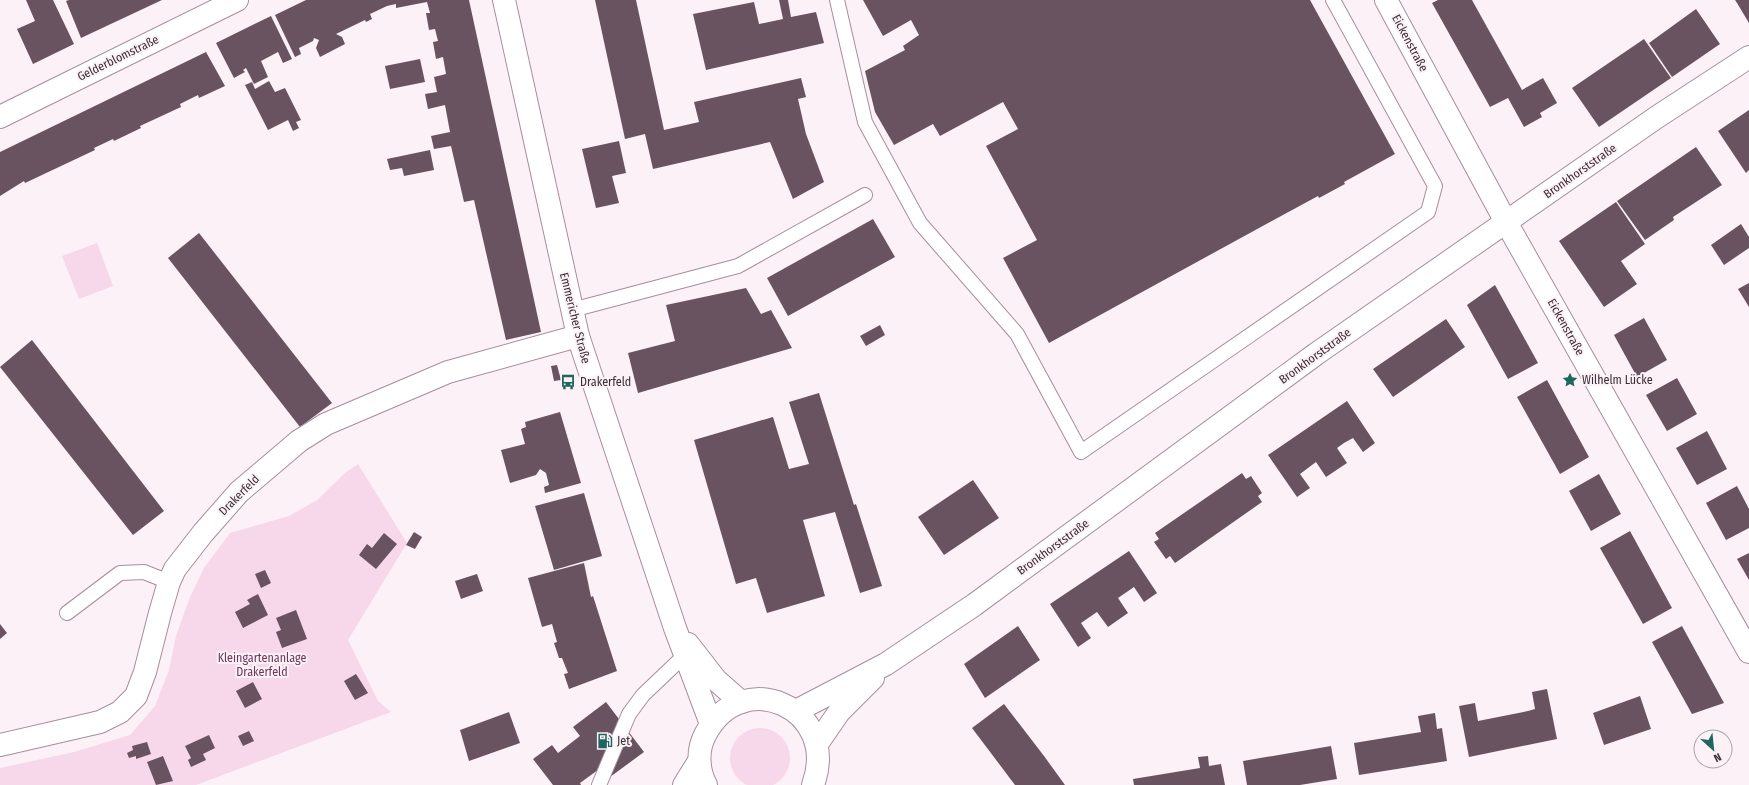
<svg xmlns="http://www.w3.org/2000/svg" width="1749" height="785" viewBox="0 0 1749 785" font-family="'Fira Sans Condensed',sans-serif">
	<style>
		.green { fill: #f7d7ea }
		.building { fill: #695361 }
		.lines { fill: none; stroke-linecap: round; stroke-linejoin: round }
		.service-casing { stroke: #a68e9d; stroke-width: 16 }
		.minor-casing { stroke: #a68e9d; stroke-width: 24 }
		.tertiary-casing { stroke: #a68e9d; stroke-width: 24 }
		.secondary-casing { stroke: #a68e9d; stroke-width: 24 }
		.service { stroke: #fff; stroke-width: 14 }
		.minor { stroke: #fff; stroke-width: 22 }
		.tertiary { stroke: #fff; stroke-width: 22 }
		.secondary { stroke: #fff; stroke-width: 22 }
		.labels { text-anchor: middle; stroke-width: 4; stroke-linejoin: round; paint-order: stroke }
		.street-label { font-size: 12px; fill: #392f35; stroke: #fcf1f7 }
		.poi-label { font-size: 12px; fill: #392f35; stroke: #fcf1f7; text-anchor: start }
		.park-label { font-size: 12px; fill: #6c365b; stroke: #fcf1f7 }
	</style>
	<rect width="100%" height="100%" fill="#fcf1f7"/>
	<g class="green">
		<path d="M97 243 113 286 79 299 62 256Z"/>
		<path d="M358 464 407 543 348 640 378 701 391 712 196 785H0V768L74 752 130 735 155 706 169 670 176 636 190 597 204 568 230 533 289 516 317 500 345 473Z"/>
		<circle cx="760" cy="758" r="30"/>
	</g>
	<g class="building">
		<path d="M26 0H53L74 44 33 64 17 29 35 21Z"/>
		<path d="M69 0H162L81 38 66 1Z"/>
		<path d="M306 0H469L541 332 506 340 474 200 464 202 451 146 434 149 431 136 450 132 445 105 428 109 425 94 437 92 434 77 446 74 443 57 436 59 433 42 438 41 435 29 429 30 426 13H430L427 2 396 8V4L387 6 370 14 372 19 366 22 365 20 336 34 342 37 345 44 320 57 316 48 319 40 314 38 313 41 299 48 301 54 295 57 275 15Z"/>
		<path d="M595 0H636L664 130 699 122 694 102 801 78 806 97 798 99 806 134 824 182 793 199 770 142 653 169 645 134 625 139Z"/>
		<path d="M779 0H788L791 17 816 12 824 43 706 70 693 14 754 2 759 24 783 19Z"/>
		<path d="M863 0H1310L1395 154 1344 182 1345 184 1319 198 1318 196 1270 222 1049 343 1003 258 1037 240 986 146 1018 129 1003 102 940 136 933 124 894 145 875 112 865 71 905 50 903 46 919 35 911 20 883 36Z"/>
		<path d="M1438 0H1472L1522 90 1543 78 1557 103 1540 113 1542 117 1524 127 1508 98 1490 107 1432 3Z"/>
		<path d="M1735 0H1749V23L1737 3Z"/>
		<path d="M1696 9 1720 44 1672 77 1649 43Z"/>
		<path d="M271 16 292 59 283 63 278 52 261 61 268 77 254 84 246 68 243 70 245 72 234 78 216 43Z"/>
		<path d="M1644 39 1671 78 1599 127 1572 88Z"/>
		<path d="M206 52 225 86 199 98 198 95 180 104 181 107 140 126 141 128 114 141 113 139 94 148 95 150 25 183 24 181 0 196V152Z"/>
		<path d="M420 59 425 82 390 89 385 66Z"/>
		<path d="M269 81 275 92 285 88 301 120 296 122 299 128 293 131 288 120 268 130 245 85 252 82 255 89Z"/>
		<path d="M1749 110V170L1746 173 1718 131Z"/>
		<path d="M619 141 626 173 612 176 619 203 596 208 582 149Z"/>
		<path d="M1696 147 1722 185 1673 217 1674 220 1645 240 1617 201Z"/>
		<path d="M430 150 434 170 404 176 402 168 390 170 387 159Z"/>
		<path d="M1616 202 1645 244 1621 261 1637 284 1604 307 1559 241Z"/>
		<path d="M873 219 895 257 788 316 767 278Z"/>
		<path d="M1741 224 1749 237V248L1724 265 1711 245Z"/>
		<path d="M199 233 332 403 300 427 168 258Z"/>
		<path d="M1749 283V307L1738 289Z"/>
		<path d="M1495 285 1538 363 1508 379 1467 305Z"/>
		<path d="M746 288 761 314 771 310 792 348 638 393 628 353 675 341 666 305Z"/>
		<path d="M1644 318 1667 360 1637 377 1614 335Z"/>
		<path d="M1446 319 1465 347 1393 397 1373 369Z"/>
		<path d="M880 325 885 335 866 346 860 336Z"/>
		<path d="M32 340 164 511 133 535 0 367Z"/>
		<path d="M557 365 561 380 554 381 551 366Z"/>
		<path d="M1677 378 1697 414 1667 431 1646 395Z"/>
		<path d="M1547 380 1589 457 1560 474 1517 397Z"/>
		<path d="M819 393 854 505 856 504 882 586 860 593 835 512 803 520 825 596 767 613 756 578 736 584 694 440 773 417 789 469 809 464 789 402Z"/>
		<path d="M1347 401 1375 443 1363 452 1353 438 1344 443 1337 448 1347 463 1326 477 1316 462 1300 474 1310 488 1297 497 1268 455Z"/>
		<path d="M560 412 581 483 545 493 544 487 549 485 546 473 540 469 536 475 510 483 501 450 525 444 521 429 526 427 525 422Z"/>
		<path d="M1707 431 1727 469 1697 485 1676 448Z"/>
		<path d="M1242 473 1246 479 1251 476 1262 493 1258 496 1262 502 1175 563 1170 556 1166 559 1154 542 1159 539 1155 533Z"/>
		<path d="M1599 474 1621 514 1591 531 1569 491Z"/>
		<path d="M973 480 999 518 944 555 918 517Z"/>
		<path d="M1737 486 1749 509V528L1726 540 1706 503Z"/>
		<path d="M584 493 602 556 554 570 535 506Z"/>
		<path d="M1630 531 1672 608 1643 624 1600 548Z"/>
		<path d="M414 532 422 537 415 549 406 545Z"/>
		<path d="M384 533 397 544 376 569 359 555 367 544 372 548Z"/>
		<path d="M1129 551 1157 593 1144 602 1134 587 1118 598 1128 613 1108 627 1097 612 1081 623 1091 638 1078 647 1050 604Z"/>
		<path d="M1749 553V580L1737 559Z"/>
		<path d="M584 563 591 597 593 596 617 671 569 689 564 674 568 673 562 658H559L554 643 557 642 552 624 542 627 528 578Z"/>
		<path d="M265 570 271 583 261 588 255 574Z"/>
		<path d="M477 574 483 591 461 599 455 581Z"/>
		<path d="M258 594 268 615 243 628 235 612 250 604 247 600Z"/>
		<path d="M296 610 307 639 282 648 276 632 281 630 276 618Z"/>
		<path d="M0 624 7 633 0 639Z"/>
		<path d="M1018 626 1040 660 985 698 964 664Z"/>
		<path d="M1682 626 1724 703 1692 714 1652 642Z"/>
		<path d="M356 674 368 693 355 700 344 681Z"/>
		<path d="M253 682 262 699 245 708 236 691Z"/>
		<path d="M1547 689 1557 739 1469 757 1459 706 1475 703 1478 721 1528 711 1535 709 1532 692Z"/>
		<path d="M1640 696 1651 729 1604 745 1593 713Z"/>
		<path d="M606 702 644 752 610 777 602 767 580 783 581 785H553L533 759 552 745 558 753 580 736 573 727Z"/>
		<path d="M1004 704 1044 756 1065 785H1015L972 728Z"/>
		<path d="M509 712 520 743 469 761 460 730Z"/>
		<path d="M1435 713 1437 729 1442 728 1447 761 1359 775 1354 743 1421 732 1418 716Z"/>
		<path d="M249 731 254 741 243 746 238 736Z"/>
		<path d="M209 735 215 748 203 754 206 760 191 767 188 760 191 758 185 746Z"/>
		<path d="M147 742 151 754 136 759V756L129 758 127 753 133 750 132 746Z"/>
		<path d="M1331 746 1337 779 1300 785H1247L1243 761Z"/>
		<path d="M163 756 173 781 156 785 147 762Z"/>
		<path d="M1208 756 1209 766 1221 764 1225 785H1134L1133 779 1200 768 1198 757Z"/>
	</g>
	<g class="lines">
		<g class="service-casing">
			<g id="service">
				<path d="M837 0 865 122 920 223 1017 334 1081 452 1428 212 1435 186 1333 0"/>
				<path d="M572 310 738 266 865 195"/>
				<path d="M67 613 120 573 144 572 169 582"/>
				<path d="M599 785 629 714 643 695 685 655"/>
			</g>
		</g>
		<g class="minor-casing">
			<g id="minor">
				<path d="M1386 0 1506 222 1749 652"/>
				<path d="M0 117 237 0"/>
				<path d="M0 745 100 722 120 712 136 696 145 672 160 613 169 582 175 569 203 533 239 492 299 441 326 424 448 372 578 336"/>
			</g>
		</g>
		<g class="tertiary-casing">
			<g id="tertiary">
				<path d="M796 711 886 664 974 605 1316 354 1657 117 1749 57"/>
				<path d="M817 744 839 712 873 678"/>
				<path d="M684 785 699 761"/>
			</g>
		</g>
		<g class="secondary-casing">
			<g id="secondary">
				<path d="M504 0 578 336 675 628 711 724"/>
				<path d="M688 644 716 680 741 702"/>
				<path d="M706 785C698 770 697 750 705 735 741 664 841 708 813 785"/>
			</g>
		</g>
		<use href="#service" class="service"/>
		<use href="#minor" class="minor"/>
		<use href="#tertiary" class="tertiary"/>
		<use href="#secondary" class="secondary"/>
	</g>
	<defs>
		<g id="sight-bare" transform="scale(1.2)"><path d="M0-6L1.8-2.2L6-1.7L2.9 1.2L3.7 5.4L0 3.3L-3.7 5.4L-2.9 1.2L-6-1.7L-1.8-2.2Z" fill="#1d675e" stroke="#fcf1f7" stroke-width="2.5" paint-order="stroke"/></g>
		<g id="bus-bare" transform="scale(1.2)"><path d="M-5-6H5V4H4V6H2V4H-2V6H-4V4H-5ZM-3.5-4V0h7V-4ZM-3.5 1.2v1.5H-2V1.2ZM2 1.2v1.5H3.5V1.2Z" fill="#1d675e" stroke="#fcf1f7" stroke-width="2.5" paint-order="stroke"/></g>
		<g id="fuel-bare" transform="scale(1.2)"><path d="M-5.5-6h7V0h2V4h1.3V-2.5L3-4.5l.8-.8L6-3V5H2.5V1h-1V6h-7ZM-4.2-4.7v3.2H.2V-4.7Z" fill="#1d675e" stroke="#fcf1f7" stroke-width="2.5" paint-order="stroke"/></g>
	</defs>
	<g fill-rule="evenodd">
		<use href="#sight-bare" x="1570" y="380"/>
		<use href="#bus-bare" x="568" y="382"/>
		<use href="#fuel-bare" x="605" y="741"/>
	</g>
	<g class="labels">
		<g class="street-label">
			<text transform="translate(1410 43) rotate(62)" y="4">Eickenstraße</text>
			<text transform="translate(118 58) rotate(-26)" y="4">Gelderblomstraße</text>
			<text transform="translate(1580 171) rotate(-35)" y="4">Bronkhorststraße</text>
			<text transform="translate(575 318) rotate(76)" y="4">Emmericher Straße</text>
			<text transform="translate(1566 327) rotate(61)" y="4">Eickenstraße</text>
			<text transform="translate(1315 356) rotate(-36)" y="4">Bronkhorststraße</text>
			<text transform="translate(239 495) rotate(-45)" y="4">Drakerfeld</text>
			<text transform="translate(1053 547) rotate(-36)" y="4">Bronkhorststraße</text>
		</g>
		<g class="poi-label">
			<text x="1582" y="384">Wilhelm Lücke</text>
			<text x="580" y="386">Drakerfeld</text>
			<text x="617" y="745">Jet</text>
		</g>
		<g class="park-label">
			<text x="262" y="662">Kleingartenanlage<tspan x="262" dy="14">Drakerfeld</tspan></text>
		</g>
	</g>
	<g transform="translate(1713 749) rotate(153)"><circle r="19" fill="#fcf1f7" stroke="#aea3a9"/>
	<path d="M0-3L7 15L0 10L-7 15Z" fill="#1d675e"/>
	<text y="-6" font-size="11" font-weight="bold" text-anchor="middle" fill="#392f35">N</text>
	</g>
</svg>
